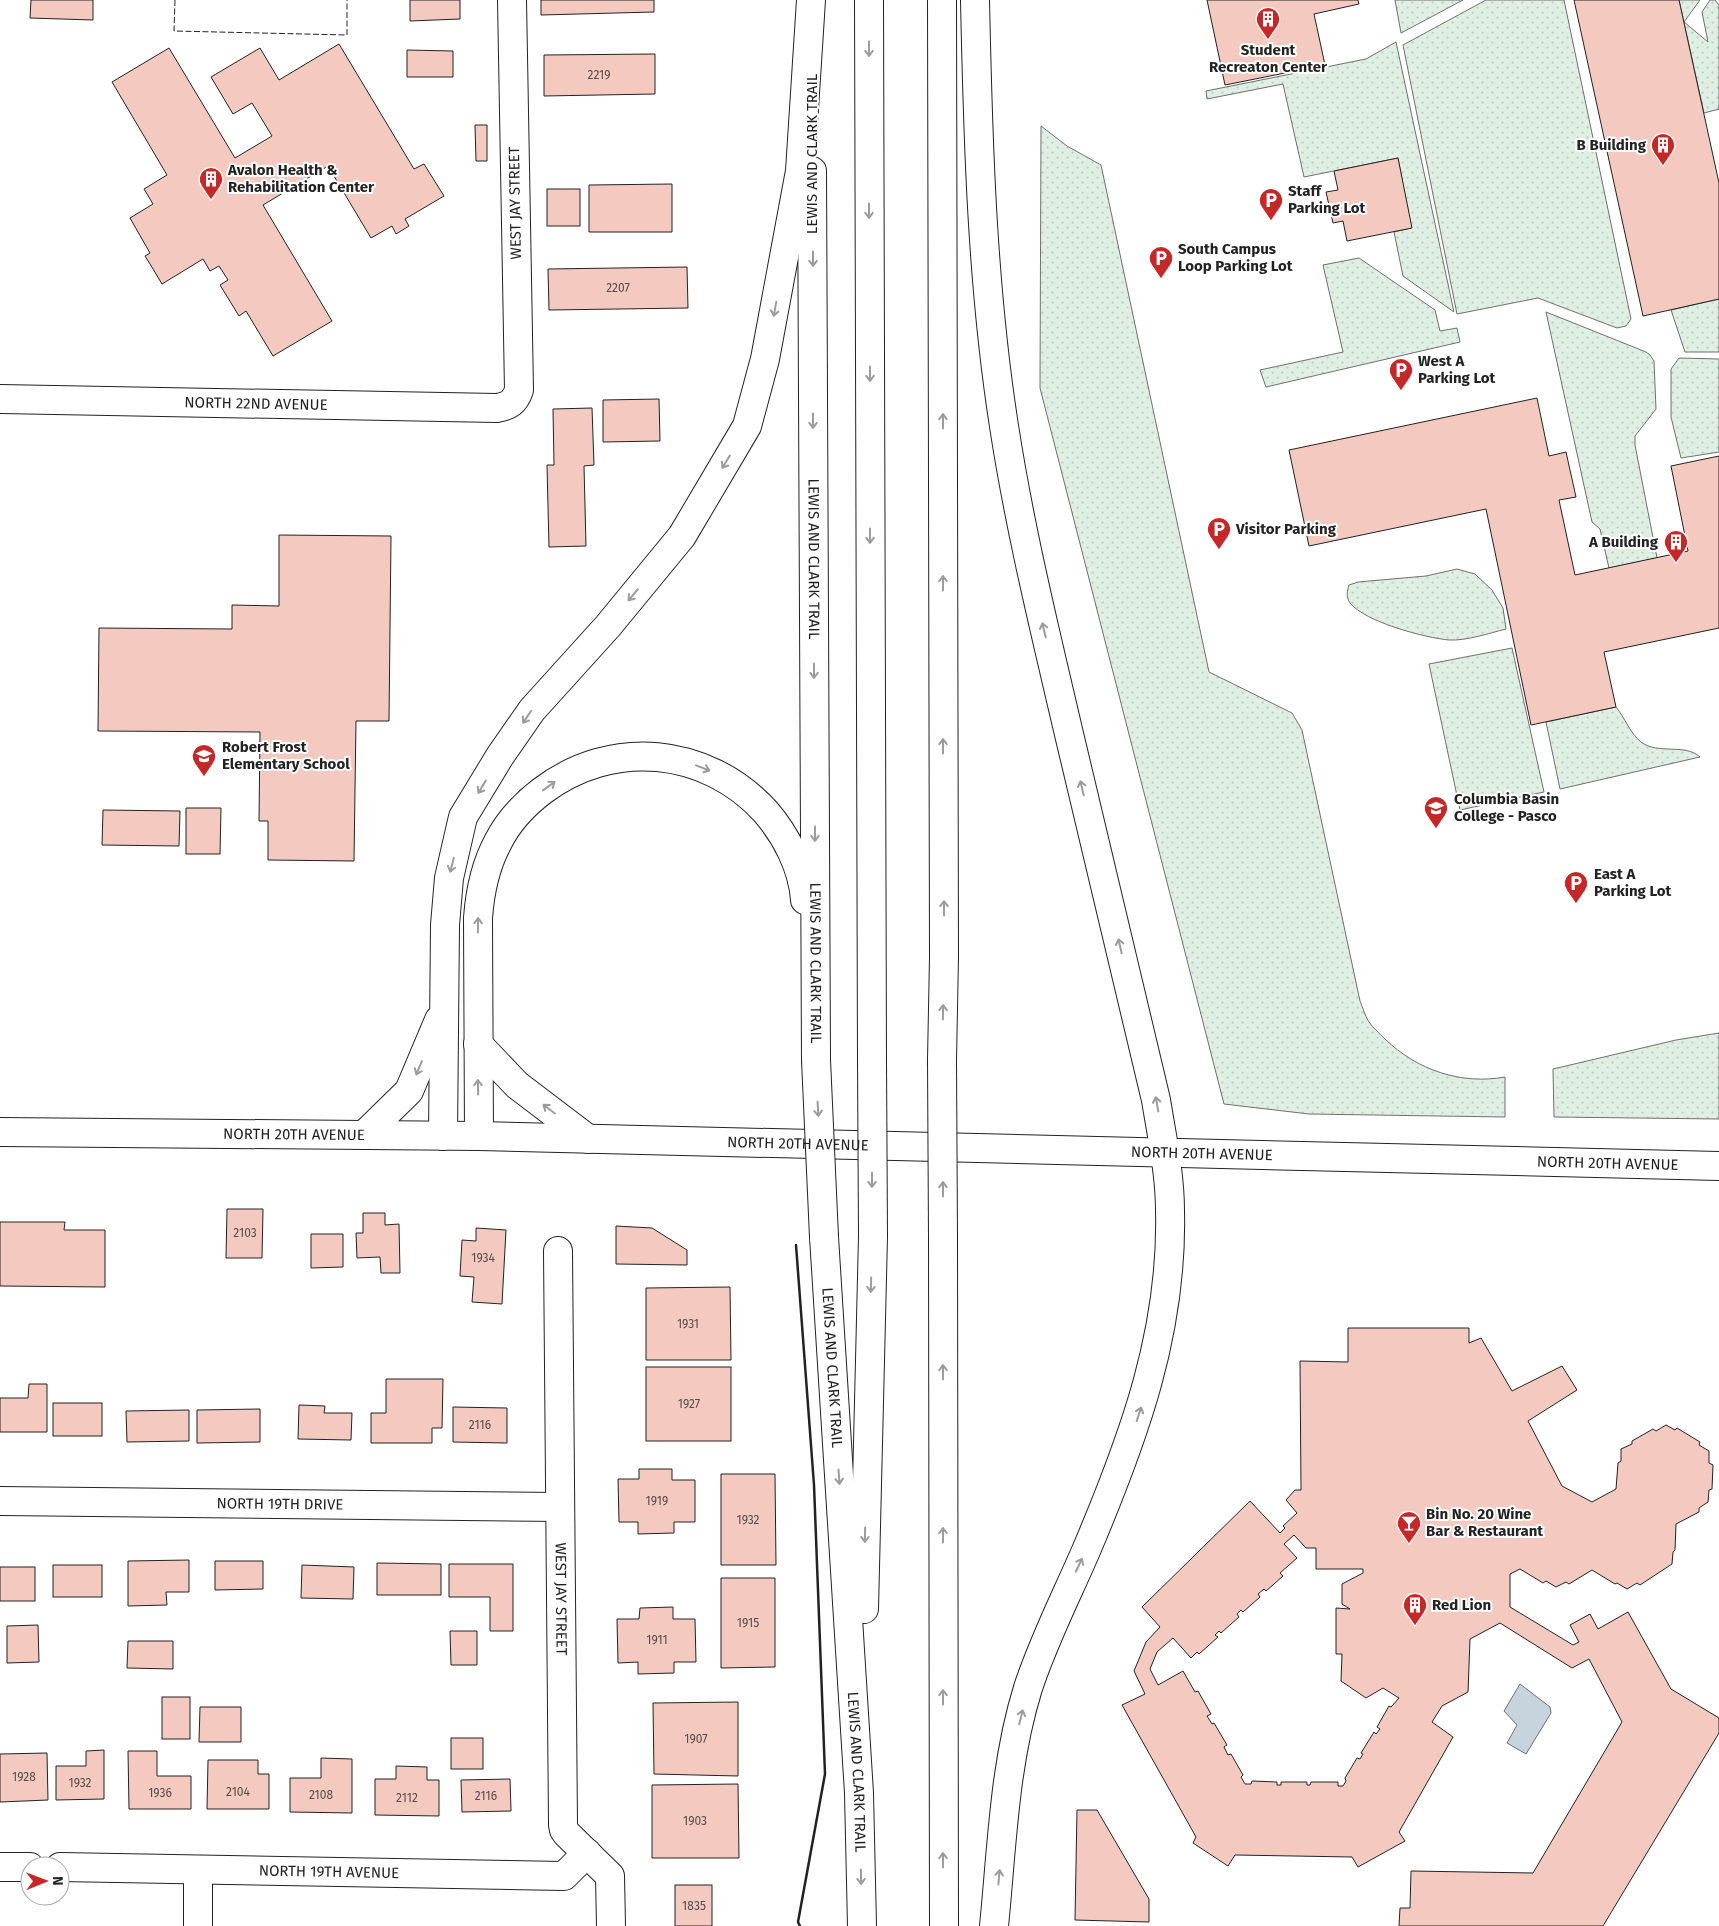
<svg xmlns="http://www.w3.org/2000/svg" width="1719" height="1926" viewBox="0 0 1719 1926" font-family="'Fira Sans',sans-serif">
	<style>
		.grass { fill: url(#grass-dots); stroke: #6f6f6f }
		.water { fill: #c7d3dd; stroke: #6f6f6f }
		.building { fill: #f3c9c0; stroke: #222; fill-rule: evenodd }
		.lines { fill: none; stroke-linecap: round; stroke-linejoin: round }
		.minor-casing { stroke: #222; stroke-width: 30 }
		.major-casing { stroke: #222; stroke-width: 30 }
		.highway-casing { stroke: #222; stroke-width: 30 }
		.minor { stroke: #fff; stroke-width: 28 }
		.major { stroke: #fff; stroke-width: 28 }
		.highway { stroke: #fff; stroke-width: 28 }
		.highway-bridge-casing { stroke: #222; stroke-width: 30; stroke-linecap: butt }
		.highway-bridge { stroke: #fff; stroke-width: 28 }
		.fence { stroke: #222; stroke-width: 1; stroke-dasharray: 6 2.5; stroke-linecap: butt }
		.wall { stroke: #222; stroke-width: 2.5 }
		.oneway { stroke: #9c9c9c }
		.labels { text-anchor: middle; stroke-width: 4; stroke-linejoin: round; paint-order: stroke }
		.number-label { font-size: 12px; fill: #564c4a }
		.poi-label { font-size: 15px; font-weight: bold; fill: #222; stroke: #fff; text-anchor: start }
		.street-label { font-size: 15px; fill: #222; stroke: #fff }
	</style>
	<defs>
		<pattern id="grass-dots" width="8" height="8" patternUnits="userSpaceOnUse" patternTransform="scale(1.25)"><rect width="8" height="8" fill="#e0efe3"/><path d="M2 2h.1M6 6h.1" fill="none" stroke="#c0cdc2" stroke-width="1.8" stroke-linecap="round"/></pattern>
	</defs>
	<rect width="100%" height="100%" fill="#fff"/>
	<g class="grass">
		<path d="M1395 0H1463L1401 33Z"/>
		<path d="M1486 0H1564L1631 319 1626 326 1617 328 1538 298 1457 314 1403 45Z"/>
		<path d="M1679 0H1700L1684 22 1708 42 1702 12 1710 0H1715L1719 5V109L1704 113Z"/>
		<path d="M1396 42 1454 312 1403 276 1394 232 1411 228 1398 158 1304 177 1283 84 1207 99 1206 91 1366 59Z"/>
		<path d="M1041 126 1067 146 1101 165 1209 672 1292 713 1302 730 1360 1001C1363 1008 1365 1016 1369 1022 1373 1028 1380 1034 1385 1039 1417 1070 1461 1085 1505 1077V1117L1309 1114 1224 1104 1040 388Z"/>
		<path d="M1359 258 1435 310 1440 331 1457 328 1460 342 1266 387 1260 370 1343 352 1323 265Z"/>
		<path d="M1719 299V352H1685L1671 310Z"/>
		<path d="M1546 312 1646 352 1650 355 1654 361 1656 409 1635 436V445L1657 558 1609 568 1600 529 1592 522Z"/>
		<path d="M1679 358 1719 359V452L1681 458 1671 417V369Z"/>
		<path d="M1457 569 1475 574 1492 590 1503 608 1506 629C1490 633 1466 641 1449 640 1426 638 1365 622 1350 603 1346 597 1347 592 1349 585L1358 582 1426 576Z"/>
		<path d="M1512 648 1544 792 1460 810 1429 664Z"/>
		<path d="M1616 707C1625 718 1630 733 1641 742 1658 755 1685 743 1700 757L1560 789 1546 722Z"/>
		<path d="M1719 1033V1119L1554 1117 1553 1069 1676 1040Z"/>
	</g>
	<path class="water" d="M1520 1684 1550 1707 1551 1713 1526 1754 1507 1743 1517 1725 1504 1711Z"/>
	<g class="building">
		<path d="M31 0H93V20L30 18Z"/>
		<path d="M410 0H460V19L410 21Z"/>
		<path d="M541 0H654V12L541 15Z"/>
		<path d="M1207 0H1358L1359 4 1314 14 1325 65 1225 85Z"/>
		<path d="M1574 0H1679L1719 183V299L1643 316Z"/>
		<path d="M339 44 414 169 424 164 444 196 405 219 409 226 396 234 392 226 371 238 328 166 263 205 332 321 273 356 246 311 239 316 220 285 228 280 219 266 210 271 203 259 162 284 150 264 145 256 150 253 130 218 153 204 144 189 167 175 112 82 169 48 235 158 272 136 252 103 233 114 211 77 260 48 279 80Z"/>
		<path d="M407 50 453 51V77H407Z"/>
		<path d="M655 54V94L544 96V55Z"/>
		<path d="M475 125H487V161H476Z"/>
		<path d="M1398 158 1412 228 1347 241 1343 221 1333 223 1326 192 1338 190 1334 171Z"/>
		<path d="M672 184V232H589V185Z"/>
		<rect x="547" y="189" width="33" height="37"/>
		<path d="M687 267 688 308 549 310 548 269Z"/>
		<path d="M1537 398 1549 456 1566 452 1576 497 1559 500 1575 575 1688 551 1671 466 1719 456V628L1604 652 1616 707 1531 725 1486 509 1309 546 1289 450Z"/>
		<path d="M659 399 660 441 603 442V400Z"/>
		<path d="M592 408 594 465 584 466 586 546 549 547 547 465H554L553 409Z"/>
		<path d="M279 535 391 536 389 721H356L354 861 268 860V821H259L260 732 98 731 99 628 232 629V605L279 606Z"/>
		<path d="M186 808H221L220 854H186Z"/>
		<path d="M103 810 180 811 179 846 102 845Z"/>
		<path d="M227 1209H263L262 1258H226Z"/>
		<path d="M363 1213H385V1225L399 1224 400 1273H381L380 1257 357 1258 356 1233H363Z"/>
		<path d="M0 1222H65L64 1230H105V1287L0 1286Z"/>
		<path d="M616 1226 652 1228 687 1250V1265L616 1264Z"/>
		<path d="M476 1228 506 1230 502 1304 472 1302 474 1277 460 1276 462 1240 476 1241Z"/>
		<path d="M311 1234H343V1267L311 1268Z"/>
		<path d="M730 1287 731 1360H646V1288Z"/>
		<path d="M1348 1328H1469V1343L1481 1338 1512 1391 1562 1366 1577 1390 1528 1421 1562 1486 1592 1502 1616 1489 1618 1463 1621 1461V1449L1632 1444V1441L1653 1429 1656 1431 1666 1425 1675 1430 1677 1428 1700 1442 1699 1445 1709 1451V1463L1713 1465 1712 1489 1709 1490 1708 1502 1699 1508V1512L1676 1524 1675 1550 1673 1552 1672 1564 1640 1585 1637 1583 1627 1589 1617 1583 1615 1584 1592 1570 1569 1584 1566 1582 1556 1587 1546 1581 1543 1583 1520 1569 1510 1574V1607L1573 1645 1579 1642 1570 1625 1590 1614 1598 1629 1628 1612 1671 1689 1719 1718V1733L1603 1926H1399L1400 1908H1410L1411 1871 1533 1873 1622 1722 1589 1659 1572 1668 1500 1623 1470 1639 1468 1692 1442 1706 1432 1722 1453 1737 1399 1832 1405 1841 1358 1867 1352 1857 1235 1855 1228 1866 1193 1843 1196 1837 1122 1705 1145 1694 1134 1671 1146 1642 1160 1627 1142 1607 1250 1501 1280 1533 1285 1528 1283 1526 1297 1513 1286 1500 1295 1490H1301L1300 1361 1348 1362ZM1294 1535 1306 1548H1316V1569H1363V1573L1342 1584V1604L1350 1609 1336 1608V1654H1342L1341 1681 1366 1698 1383 1688 1399 1698 1391 1707 1389 1706 1377 1727 1380 1729 1376 1734 1374 1732 1361 1753 1363 1754 1360 1759 1357 1758 1345 1778 1346 1781 1343 1786H1338V1782H1311L1310 1785H1307V1782H1281V1785H1277V1782L1252 1781 1251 1784H1245L1241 1777 1243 1775 1231 1754 1228 1755 1224 1747 1227 1745 1214 1723 1212 1724 1207 1716 1211 1714 1198 1691 1195 1692 1183 1671 1158 1685 1150 1669 1157 1652 1173 1638 1191 1658 1197 1652 1199 1654 1218 1637 1215 1635 1219 1631 1221 1633 1239 1617 1237 1614 1241 1610 1243 1612 1260 1597 1258 1594 1264 1589 1266 1591 1283 1576 1280 1573 1297 1558 1284 1544Z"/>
		<rect x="646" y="1367" width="85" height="74"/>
		<path d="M386 1379H443L442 1428H432V1443H371V1413H386Z"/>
		<path d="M29 1384H47V1432H0V1398H28Z"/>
		<rect x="53" y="1403" width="49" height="33"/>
		<path d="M299 1405 325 1406 324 1413H352L351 1440 298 1439Z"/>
		<path d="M453 1407 507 1408V1443L453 1442Z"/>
		<path d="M260 1409V1442L197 1443V1410Z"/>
		<path d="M189 1410V1441L127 1442 126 1411Z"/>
		<path d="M639 1469H672V1480H695V1522H674V1533L638 1534V1522H619L618 1479H639Z"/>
		<path d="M721 1474H775L776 1565H721Z"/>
		<path d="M189 1560V1592H166L167 1605 128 1606V1561Z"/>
		<path d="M215 1561H263V1589L215 1590Z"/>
		<path d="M377 1563 441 1564V1595H377Z"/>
		<path d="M449 1564H513V1631H490V1597H449Z"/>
		<rect x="53" y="1565" width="49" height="32"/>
		<path d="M302 1565 354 1567 353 1599 301 1598Z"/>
		<rect x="0" y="1567" width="35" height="34"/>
		<path d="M721 1578H775V1667L721 1668Z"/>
		<path d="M673 1607V1619H695L696 1662H674V1673L638 1674V1662L618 1663 617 1619H639L640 1608Z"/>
		<path d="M38 1625 39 1662 7 1663V1626Z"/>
		<path d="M450 1631H477V1665H451Z"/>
		<path d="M128 1641H173V1669L127 1668Z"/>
		<rect x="162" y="1697" width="28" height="42"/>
		<path d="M738 1702V1776L654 1774 653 1703Z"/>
		<path d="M200 1707H241V1742H199Z"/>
		<rect x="451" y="1738" width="32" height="31"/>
		<path d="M104 1750V1799L56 1800V1766H86V1751Z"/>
		<path d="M128 1751H157V1776H191V1809H129Z"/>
		<path d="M47 1753 48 1800 0 1802V1754Z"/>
		<path d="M321 1758 352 1759V1813L290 1812V1778H321Z"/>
		<path d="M208 1760H258V1774H269V1809H207Z"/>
		<path d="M396 1766 427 1767V1780H439V1816L375 1815V1779H396Z"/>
		<path d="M510 1779 511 1811 462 1812 461 1780Z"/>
		<path d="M738 1784 739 1858H652V1785Z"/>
		<path d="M1077 1810H1097L1149 1899V1922L1075 1920Z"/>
		<rect x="675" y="1885" width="37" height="41"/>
	</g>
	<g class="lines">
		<g class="minor-casing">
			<g id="minor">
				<path id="s1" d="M0 399 497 408C509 406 515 402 519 390L512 0"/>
				<path id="s2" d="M558 1251 563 1825 564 1830 567 1834 610 1876 611 1926"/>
				<path id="s3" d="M0 1501 560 1507"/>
				<path d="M0 1867H30"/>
				<path id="s4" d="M60 1867 564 1876 587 1853"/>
				<path d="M198 1870V1926"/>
			</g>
		</g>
		<g class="major-casing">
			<g id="major">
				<path id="s5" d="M0 1132 479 1136 1719 1166"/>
			</g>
		</g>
		<g class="highway-casing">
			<g id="highway">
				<path d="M869 0 872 1061"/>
				<path d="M942 0 944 957 942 1060"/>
				<path d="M975 0C978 143 982 285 1004 426 1020 530 1045 631 1069 734 1098 856 1127 978 1156 1100 1162 1137 1170 1174 1170 1211 1173 1331 1134 1437 1088 1546 1068 1593 1044 1639 1028 1688 1004 1765 1002 1847 994 1926"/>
				<path id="s6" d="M812 171 816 1060"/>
				<path d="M478 1044 517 1085 588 1139"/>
				<path d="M364 1135 409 1091 439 1020"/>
				<path d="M443 1136 445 925 449 878 463 817 500 756 532 710 608 626 682 536 747 426 765 359 800 171 811 0"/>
				<path d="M479 1136 478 918C480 891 485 866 498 842 508 822 525 804 542 791 612 738 706 747 765 811 786 835 803 868 805 900"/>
				<path id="s7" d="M824 1237 859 1793 862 1926"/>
				<path d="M943 1238 944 1926"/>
				<path d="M864 1609 873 1236"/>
			</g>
		</g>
		<use href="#minor" class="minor"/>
		<use href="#major" class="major"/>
		<use href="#highway" class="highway"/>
		<g class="highway-bridge-casing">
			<g id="highway-bridge">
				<path d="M816 1060 824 1237"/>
				<path d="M942 1060 943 1238"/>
				<path d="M872 1061 873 1236"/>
			</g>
		</g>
		<use href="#highway-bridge" class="highway-bridge"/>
		<path class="fence" d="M175 0 174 31 347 35V0"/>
		<path class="wall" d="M796 1245 814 1485 825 1774 798 1922 800 1926"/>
	</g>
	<defs><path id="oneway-shaft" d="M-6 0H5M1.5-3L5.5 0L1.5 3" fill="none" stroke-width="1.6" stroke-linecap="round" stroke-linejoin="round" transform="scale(1.25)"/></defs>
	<g class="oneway">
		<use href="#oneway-shaft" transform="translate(869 49) rotate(90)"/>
		<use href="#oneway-shaft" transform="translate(869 211) rotate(90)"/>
		<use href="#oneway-shaft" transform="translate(813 259) rotate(90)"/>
		<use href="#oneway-shaft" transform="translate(775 309) rotate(100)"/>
		<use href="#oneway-shaft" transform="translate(870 374) rotate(90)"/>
		<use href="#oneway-shaft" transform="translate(813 421) rotate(90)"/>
		<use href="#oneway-shaft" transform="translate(943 421) rotate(-90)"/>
		<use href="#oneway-shaft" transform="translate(726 462) rotate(121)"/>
		<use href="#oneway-shaft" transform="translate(870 536) rotate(90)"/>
		<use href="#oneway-shaft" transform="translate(943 583) rotate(-90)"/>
		<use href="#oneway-shaft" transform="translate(633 595) rotate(130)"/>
		<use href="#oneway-shaft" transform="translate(1044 630) rotate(-103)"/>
		<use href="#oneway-shaft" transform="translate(814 671) rotate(90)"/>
		<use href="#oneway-shaft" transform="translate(527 717) rotate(124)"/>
		<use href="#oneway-shaft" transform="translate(943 746) rotate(-90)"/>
		<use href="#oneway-shaft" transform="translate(703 768) rotate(21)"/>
		<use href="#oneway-shaft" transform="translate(549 786) rotate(-36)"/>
		<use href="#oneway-shaft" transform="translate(482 787) rotate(121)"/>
		<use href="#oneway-shaft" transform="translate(1082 788) rotate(-103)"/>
		<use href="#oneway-shaft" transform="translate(815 834) rotate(90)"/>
		<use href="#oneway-shaft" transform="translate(452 865) rotate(104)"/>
		<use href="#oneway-shaft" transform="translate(944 908) rotate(-90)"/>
		<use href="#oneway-shaft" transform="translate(478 925) rotate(-89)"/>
		<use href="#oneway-shaft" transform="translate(1120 946) rotate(-103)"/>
		<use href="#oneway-shaft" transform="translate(943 1012) rotate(-89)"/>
		<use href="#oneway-shaft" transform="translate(419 1068) rotate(113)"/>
		<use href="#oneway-shaft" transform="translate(478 1087) rotate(-91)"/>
		<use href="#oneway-shaft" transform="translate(1157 1104) rotate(-100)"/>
		<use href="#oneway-shaft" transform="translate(549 1109) rotate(-143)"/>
		<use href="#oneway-shaft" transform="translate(818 1109) rotate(87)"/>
		<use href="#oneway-shaft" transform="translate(872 1180) rotate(90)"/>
		<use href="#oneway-shaft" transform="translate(943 1189) rotate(-90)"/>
		<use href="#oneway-shaft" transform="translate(871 1285) rotate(91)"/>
		<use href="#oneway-shaft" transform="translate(943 1372) rotate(-90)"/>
		<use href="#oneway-shaft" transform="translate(1139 1414) rotate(-72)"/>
		<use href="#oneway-shaft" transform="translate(839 1477) rotate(86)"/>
		<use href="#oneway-shaft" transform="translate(865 1535) rotate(91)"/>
		<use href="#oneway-shaft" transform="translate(943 1535) rotate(-90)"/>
		<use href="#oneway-shaft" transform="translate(1079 1565) rotate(-65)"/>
		<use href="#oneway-shaft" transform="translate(943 1697) rotate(-90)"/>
		<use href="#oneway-shaft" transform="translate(1021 1717) rotate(-76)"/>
		<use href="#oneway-shaft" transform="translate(943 1860) rotate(-90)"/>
		<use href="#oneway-shaft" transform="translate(861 1877) rotate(89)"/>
		<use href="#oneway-shaft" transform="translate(999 1877) rotate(-85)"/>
	</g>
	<defs>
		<g id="building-pin" transform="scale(1.25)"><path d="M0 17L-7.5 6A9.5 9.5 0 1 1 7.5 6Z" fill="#c62828" stroke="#fff"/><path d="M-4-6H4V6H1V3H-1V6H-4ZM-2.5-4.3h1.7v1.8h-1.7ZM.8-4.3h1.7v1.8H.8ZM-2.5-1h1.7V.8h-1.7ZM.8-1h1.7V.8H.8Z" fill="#fff"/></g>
		<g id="parking-pin" transform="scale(1.25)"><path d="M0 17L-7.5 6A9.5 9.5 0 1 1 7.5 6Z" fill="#c62828" stroke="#fff"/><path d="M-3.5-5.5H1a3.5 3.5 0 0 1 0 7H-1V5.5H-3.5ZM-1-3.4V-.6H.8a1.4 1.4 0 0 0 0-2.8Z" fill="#fff"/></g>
		<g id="school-pin" transform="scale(1.25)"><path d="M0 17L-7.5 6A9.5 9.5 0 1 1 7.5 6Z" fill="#c62828" stroke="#fff"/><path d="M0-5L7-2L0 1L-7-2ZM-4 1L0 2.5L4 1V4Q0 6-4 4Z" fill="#fff"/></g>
		<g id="university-pin" transform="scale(1.25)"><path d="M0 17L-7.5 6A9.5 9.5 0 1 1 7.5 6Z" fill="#c62828" stroke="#fff"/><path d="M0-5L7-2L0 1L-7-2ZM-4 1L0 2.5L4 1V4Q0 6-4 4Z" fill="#fff"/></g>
		<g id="bar-pin" transform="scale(1.25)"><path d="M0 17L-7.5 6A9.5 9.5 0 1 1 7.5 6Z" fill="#c62828" stroke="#fff"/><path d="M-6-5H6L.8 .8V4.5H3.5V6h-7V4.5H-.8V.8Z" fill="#fff"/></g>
	</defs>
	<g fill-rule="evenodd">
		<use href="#building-pin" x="1268" y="19"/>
		<use href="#building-pin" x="1663" y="145"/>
		<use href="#building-pin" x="211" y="179"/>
		<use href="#parking-pin" x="1271" y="200"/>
		<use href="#parking-pin" x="1161" y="258"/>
		<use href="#parking-pin" x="1401" y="370"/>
		<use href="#parking-pin" x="1219" y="529"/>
		<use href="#building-pin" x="1676" y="542"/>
		<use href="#school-pin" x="204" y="756"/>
		<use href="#university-pin" x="1436" y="808"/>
		<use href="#parking-pin" x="1576" y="883"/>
		<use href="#bar-pin" x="1409" y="1523"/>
		<use href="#building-pin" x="1415" y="1605"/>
	</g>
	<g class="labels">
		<g class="number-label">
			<text x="599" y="79">2219</text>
			<text x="618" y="292">2207</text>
			<text x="245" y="1237">2103</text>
			<text x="483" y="1262">1934</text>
			<text x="688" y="1328">1931</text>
			<text x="689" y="1408">1927</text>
			<text x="480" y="1429">2116</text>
			<text x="657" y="1505">1919</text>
			<text x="748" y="1524">1932</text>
			<text x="748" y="1627">1915</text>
			<text x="657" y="1644">1911</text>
			<text x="696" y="1743">1907</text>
			<text x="24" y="1781">1928</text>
			<text x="80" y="1787">1932</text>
			<text x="238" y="1796">2104</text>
			<text x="160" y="1797">1936</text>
			<text x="321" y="1799">2108</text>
			<text x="486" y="1800">2116</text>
			<text x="407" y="1802">2112</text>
			<text x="695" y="1825">1903</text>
			<text x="694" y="1910">1835</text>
		</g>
		<g class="poi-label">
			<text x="1268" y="55" text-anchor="middle">Student<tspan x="1268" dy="17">Recreaton Center</tspan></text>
			<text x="1646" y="150" text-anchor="end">B Building</text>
			<text x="228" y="175">Avalon Health &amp;<tspan x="228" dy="17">Rehabilitation Center</tspan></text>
			<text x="1288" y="196">Staff<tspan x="1288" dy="17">Parking Lot</tspan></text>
			<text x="1178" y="254">South Campus<tspan x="1178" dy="17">Loop Parking Lot</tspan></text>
			<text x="1418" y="366">West A<tspan x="1418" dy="17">Parking Lot</tspan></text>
			<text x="1236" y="534">Visitor Parking</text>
			<text x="1658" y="547" text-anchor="end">A Building</text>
			<text x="222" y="752">Robert Frost<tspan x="222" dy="17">Elementary School</tspan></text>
			<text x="1454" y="804">Columbia Basin<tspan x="1454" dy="17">College - Pasco</tspan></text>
			<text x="1594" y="879">East A<tspan x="1594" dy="17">Parking Lot</tspan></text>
			<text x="1426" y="1519">Bin No. 20 Wine<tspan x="1426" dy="17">Bar &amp; Restaurant</tspan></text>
			<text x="1432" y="1610">Red Lion</text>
		</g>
		<g class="street-label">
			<text transform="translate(812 154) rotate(-90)" y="5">LEWIS AND CLARK TRAIL</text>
			<text transform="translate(515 203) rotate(-91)" y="5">WEST JAY STREET</text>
			<text dy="5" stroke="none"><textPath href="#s1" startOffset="256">NORTH 22ND AVENUE</textPath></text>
			<text dy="5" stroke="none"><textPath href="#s6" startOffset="388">LEWIS AND CLARK TRAIL</textPath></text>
			<text dy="5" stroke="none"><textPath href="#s6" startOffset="792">LEWIS AND CLARK TRAIL</textPath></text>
			<text dy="5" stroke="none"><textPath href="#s5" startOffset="294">NORTH 20TH AVENUE</textPath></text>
			<text dy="5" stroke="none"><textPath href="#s5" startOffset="798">NORTH 20TH AVENUE</textPath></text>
			<text dy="5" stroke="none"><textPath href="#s5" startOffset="1202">NORTH 20TH AVENUE</textPath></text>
			<text dy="5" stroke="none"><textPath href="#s5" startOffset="1608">NORTH 20TH AVENUE</textPath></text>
			<text dy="5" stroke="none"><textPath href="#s7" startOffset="131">LEWIS AND CLARK TRAIL</textPath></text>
			<text dy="5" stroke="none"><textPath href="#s3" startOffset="280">NORTH 19TH DRIVE</textPath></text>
			<text dy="5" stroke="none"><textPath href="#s2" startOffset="348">WEST JAY STREET</textPath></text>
			<text dy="5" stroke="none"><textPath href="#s7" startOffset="536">LEWIS AND CLARK TRAIL</textPath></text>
			<text dy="5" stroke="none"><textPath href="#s4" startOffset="269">NORTH 19TH AVENUE</textPath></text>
		</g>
	</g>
	<g transform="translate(45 1881) rotate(89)"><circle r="24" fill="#ffffff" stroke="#a7a7a7"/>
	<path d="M0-4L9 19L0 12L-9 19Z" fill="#c62828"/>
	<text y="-8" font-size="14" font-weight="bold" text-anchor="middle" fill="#222222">N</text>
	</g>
</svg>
